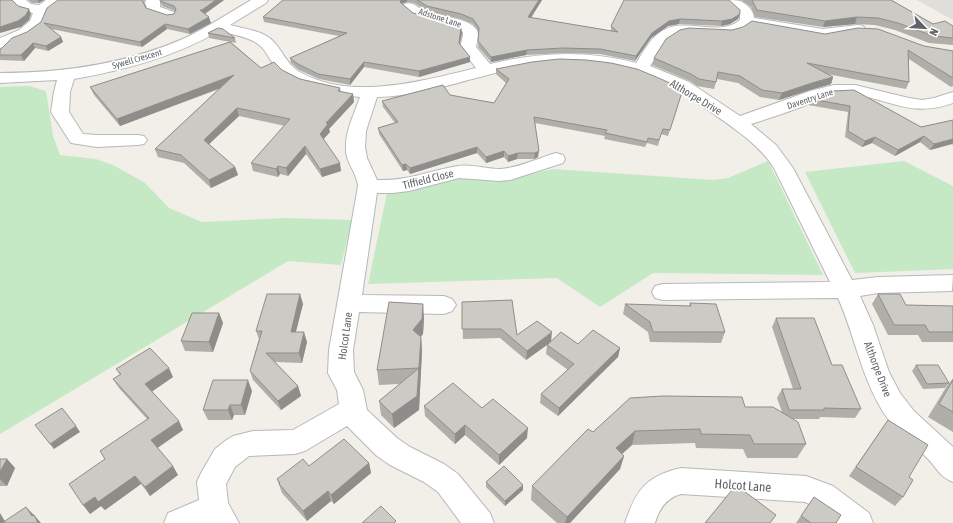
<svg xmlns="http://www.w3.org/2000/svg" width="953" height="523" viewBox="0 0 953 523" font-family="'Asap Condensed',sans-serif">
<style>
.industrial{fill:#e0deda}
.green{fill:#c5e8c5}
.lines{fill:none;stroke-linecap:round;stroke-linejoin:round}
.street-casing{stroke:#b5b8bc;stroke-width:2}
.street{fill:#fff;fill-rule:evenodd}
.wall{fill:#afaea9}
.shaded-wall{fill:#8f8d8a}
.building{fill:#cccac5;stroke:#8f8d8a}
.labels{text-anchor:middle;stroke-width:3.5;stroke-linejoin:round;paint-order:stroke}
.far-street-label{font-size:9px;fill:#5f6368;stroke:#fff}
.street-label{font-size:11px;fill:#5f6368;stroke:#fff}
.near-street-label{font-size:13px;fill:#5f6368;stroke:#fff}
</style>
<rect width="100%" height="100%" fill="#f1efe8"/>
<path class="industrial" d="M917,0H953V20Z"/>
<path class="green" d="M29,86L46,91L53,136L60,155L96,159L113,165L145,183L169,208L202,222L286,218L352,220L341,265L288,261L0,434V87Z
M768,161L823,275L653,273L600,307L557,278L368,284L387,193L464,175L495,182L553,169L713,180L728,178Z
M904,161L953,186V269L855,273L805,172Z"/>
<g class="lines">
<defs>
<path id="street" d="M11,0H26L31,4L39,5L46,0H64L48,12L42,26L29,36L0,48V38L19,30L30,21L33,13L21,10Z
M146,0H160V7L174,12L176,15L174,18L169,19L149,13L145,3Z
M251,0H268L266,3L230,25C244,29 262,30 273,41C282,50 286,63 298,71C350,102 422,81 476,68L460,47L463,36V32L457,28L414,17L402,7L404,4C414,1 418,9 427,12C438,15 470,19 476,29C480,34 477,41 476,47L490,64C539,52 587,50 636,63C643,53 649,40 659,33C683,14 717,39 740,20V14L724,0C729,0 736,0 740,1C747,4 754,11 754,18L823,29L858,25L863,26L865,29L863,32L823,39L750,26C725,49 691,23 670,39C661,45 656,58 650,66L689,82L740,116L810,91L834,85H855L909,98L922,100L934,98L953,92V103C906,120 885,94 842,94C826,94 812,103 798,108C783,114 767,119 751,124L776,145L793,168L852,280L878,277L953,275L952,291L878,293L860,296L873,325L889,372L900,393L914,411L953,447V482C939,477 936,466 925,456C913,443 899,433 888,419C862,383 856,338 838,298L663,300L655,298L652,292L655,286L663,284L830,282L774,168C758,143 732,127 708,110C647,66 578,53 504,71C463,80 421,96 377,97L366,131L365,147L367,158L377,180C409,181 428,171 458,166C471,164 486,169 500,169C519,168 538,158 556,153L563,155L565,159L563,163L510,180L499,181L459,178L409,191L393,193H377L362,295L444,296L452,299L456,305L452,311L444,314L359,312L353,350L354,372L363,390L367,410L397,438L410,447L444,464L458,474L490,513L494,523H461L438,492L424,482L390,465L377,456L347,426L305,451L295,454L249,456L235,467L226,484L228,503L239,523H164L168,513L199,500L197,482L201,473L215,449L225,441L233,436L253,431L293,430L339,404L337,390L328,373L329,350L358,186C357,175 350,167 347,157C342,137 354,115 360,97C335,94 306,91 284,76C274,69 271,59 264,50C255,37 233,35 219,31C174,57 125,70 74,79L70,92L69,112L83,134L97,135H138L144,136L147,140L144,144L138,145L97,147L71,143L51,112L54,92L57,80L0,83V73C64,73 126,64 185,38C208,27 229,13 251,0Z
M681,468L806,476L833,486L869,513L873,523H835L813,506L805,502L681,494C666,498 659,509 655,523H625C636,490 646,476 681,468Z"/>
</defs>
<use href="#street" class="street-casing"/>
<use href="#street" class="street"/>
</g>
<path class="wall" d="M28,0H44L39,3H32Z
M145,0L144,3L146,8L167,15L174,14L175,11L162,6L160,0H224L205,14L211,23L190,34L167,29L142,47L51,29L61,37L63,42L48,51L35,48L24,61L0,60V50L27,32L41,22Z
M283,0H542L531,18L611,31V26L624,0L740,14L738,19L730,24L721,26L679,24L668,26L651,38L635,61L600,54L563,53L526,55L491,62L478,47L479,32L473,24L461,19L427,11L414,3L407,2L403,3L402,4L413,13L461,28L462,33L460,44L470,62L419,77L364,67L350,85L319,79L299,70L291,63L290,58L339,36L264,22L263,17Z
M741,0H891L933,24L953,26V45L929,43L895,30L875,25L855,24L823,27L755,17L751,7Z
M208,33L235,38L236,43L231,42L261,68L282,70L300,79L340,88L341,92L353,94L354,102L329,129L330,132L323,139L341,171L322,177L306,154L288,176L280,174L278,177L253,171L251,163L285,126L239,116L209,144L235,167L238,175L211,188L184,163L158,157L155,149L219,89L120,126L94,95L90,87L230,42L209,38Z
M825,34L924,46L953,51V86L951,87L909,59V82L906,89L827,74L833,77L831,84L810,90L779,100L760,97L738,83L717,79L714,89L697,86L690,81L652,65L654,58Z
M496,69L681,95L668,136L661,134L658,146L647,143L645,147L604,139L605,136L535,123L538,157L534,159H517L508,162L504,157L486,163L477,153L410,174L407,170L403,171L379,134L378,128L395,123L383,107L382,101L450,95L494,103L506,83L496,74Z
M833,91L921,127L953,120V145L952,144L930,150L920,142L895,156L872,143L862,147L845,137L848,112L808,105L811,99Z
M300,294L303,304L296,332L307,342L302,363L275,362L298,386L301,396L281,410L253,380L250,371L259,339L256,331Z
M878,294L906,305L953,306V342H922L918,335H888L872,304Z
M462,302L517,335L551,341L620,348L618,357L558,416L540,403L541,394L568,370L546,354L547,345L526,360L500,338L463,339Z
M690,303L725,332L721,343L650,342L648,332L623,314L625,304L689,306Z
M219,313L223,323L213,352L185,351L181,341Z
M424,318L423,334L421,336L422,351L419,410L394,428L381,415L379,401L400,384L379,385L377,370Z
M776,318L832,365L861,409L855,418L820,417L819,419H792L806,444L797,458H747L743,449L696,448L695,443L632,445L622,454L624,456L620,469L570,523H557L531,500L532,486L593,432L745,407L782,412L777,398L782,389H793L772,327Z
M916,365L949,383L945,388L923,389L912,371Z
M116,369L173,377L152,391L183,430L157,448L178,475L150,496L141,484L105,510L101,506L90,514L105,459L147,419L119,388L113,379L120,375Z
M953,378V432L928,417L945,389Z
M252,391L245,415H234L232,420H208L203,410Z
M424,406L482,408L527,438L499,465L465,435L455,444L425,416Z
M888,420L909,477L903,497L895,506L849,476Z
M0,459H7L15,468L7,486H0Z
M369,463L371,473L334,504L331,501L307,521L282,493L277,479L309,466Z
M486,482L523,490L505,506L486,487Z
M814,497L836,523H796Z"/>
<path class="shaded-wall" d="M37,0H44L39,3Z
M216,0H224L203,15L202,10Z
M401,0H407V2L403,3L401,7L400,2Z
M539,0H542L528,22V17Z
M29,9L31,14L29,20L21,27L0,33V27Z
M740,14L738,19L730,24L721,26L722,21Z
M209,17L211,23L190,34L188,29Z
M857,17L855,24L823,27L825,21Z
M680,19L679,24L668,26L651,38L635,61L636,56L652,33L669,21Z
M165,24L167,29L142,47L140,42Z
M461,28L462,33L459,48V43Z
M61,37L63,42L48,51L46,46Z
M33,43L35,48L24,61L21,55Z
M527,50L526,55L491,62V57Z
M470,57V62L419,77V71Z
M364,62V67L350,85V79Z
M234,75L236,82L120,126L117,119Z
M833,77L831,84L810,90L779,100L782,93L812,83Z
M353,94L354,102L329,129L330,132L321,142L320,134L326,123Z
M237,108L239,116L206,147L204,140Z
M924,136L920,142L895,156L898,150Z
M875,137L872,143L862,147L865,141Z
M953,139V143L952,144L930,150L934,144Z
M305,146L306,154L288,176L286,168Z
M477,147V153L410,174V168Z
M504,151V157L486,163V157Z
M539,151L538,157L534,159L535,153Z
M518,153L517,159L508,162V156Z
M340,163L341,171L322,177L320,169Z
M406,164L407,170L403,171L402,165Z
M278,166L280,174L278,177L276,169Z
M235,167L238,175L211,188L209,180Z
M300,294L303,304L293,342L291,332Z
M423,304L424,318L423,334L414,345L413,330Z
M219,313L223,323L213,352L209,342Z
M304,332L307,342L302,363L299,353Z
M552,332L551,342L526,360L527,351Z
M421,337L422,351L419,410L394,428L392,414L417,396Z
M620,348L618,357L558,416L559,408Z
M169,368L173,377L150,393L145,384Z
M248,380L252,391L245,415L241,405Z
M298,386L301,396L281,410L278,401Z
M230,405L234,415L232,420L228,410Z
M179,421L183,430L156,449L151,440Z
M465,425V435L455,444V434Z
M76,426L80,432L54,449L50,444Z
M528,428L527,438L499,465V455Z
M635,431L632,445L613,462L616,448Z
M624,456L620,469L570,523H565L567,517Z
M7,459L15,468L7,486L0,479V472Z
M369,463L371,473L334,504L331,495Z
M173,466L178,475L150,496L145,487Z
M135,476L141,484L105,510L101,506L90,514L83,505L95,497Z
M523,485V490L505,506V501Z
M328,491L331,501L307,521L303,511Z
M26,507L34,515L41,523H38L32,516Z
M0,513L6,523H0Z"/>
<path class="building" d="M0,0H12L18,6L29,9L26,15L18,21L0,27Z
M58,0H142L146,8L167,15L174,14L176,9L174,6L160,1V0H216L202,10H200L209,17L188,29L165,24L140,42L44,23L61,37L46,46L33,43L21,55H0V50L12,38L27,32L41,22L47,8Z
M283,0H401L400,2L413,13L456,24L461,28L459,43L470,57L419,71L364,62L350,79L318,74L298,64L290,58L347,33L263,17Z
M417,0H539L528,17L618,32L611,26L624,0H729L740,10V14L732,19L722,21L680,19L669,21L652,33L636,56L600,49L563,48L527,50L491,57L478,41L479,28L473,19L461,14L427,6Z
M752,0H891L933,24L945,21L953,26V38L933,36L898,23L878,18L857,17L825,21L757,10Z
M752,21L825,34L858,28L878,29L924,46L953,51V78L908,50L909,82L807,63L833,77L812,83L782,93L762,90L740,76L718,72L716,82L699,79L691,74L654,58L666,39L680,30L689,28L732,30L743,27Z
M218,28L223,29L235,38L208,33Z
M230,42L261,68L274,62L282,70L300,79L340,88L338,91L353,94L326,123L328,124L320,134L340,163L320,169L305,146L286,168L278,166L276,169L251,163L290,119L237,108L204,140L235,167L209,180L181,155L155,149L234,75L117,119L90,87Z
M559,59L586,60L611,63L637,69L661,79L683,89L670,130L663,129L659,140L648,138L647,142L605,133L607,130L534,117L539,151L535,153H518L508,156L504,151L486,157L477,147L410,168L406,164L402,165L378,128L398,122L382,101L443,85L450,95L494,103L509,79L496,69L532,62Z
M854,90L921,127L953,120V139L934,144L924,136L898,150L875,137L865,141L848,131L850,106L811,99L833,91Z
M267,294H300L291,332H304L299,353H266L298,386L278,401L250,371L262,331H256Z
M878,294H900L906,305L953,306V332H929L925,325H894Z
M512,300L517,335L537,321L552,332L527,351L501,329H462V302Z
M389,302L423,304L422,319L413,330L421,337L417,396L392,414L379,401L419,368L377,370Z
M690,303L716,304L725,332H653L650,322L625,304L691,306Z
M192,313H219L209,342L181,341Z
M776,318H814L832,365H842L861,409L824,408V410H789L782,389H801Z
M593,330L620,348L559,408L541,394L574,364L547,345L561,332L578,344Z
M150,348L169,368L145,384L179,421L151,440L173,466L145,487L135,476L98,502L95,497L83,505L69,484L105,459L100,451L149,418L113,379L121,374L116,369Z
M916,365H938L949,383L927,384Z
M213,380H248L241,405H230L228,410H203Z
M953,380V412L939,404Z
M453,383L482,408L493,399L528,428L499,455L465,425L455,434L424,406Z
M663,396L742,397L745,407H773L798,422L806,444H754L750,435L701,434L700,429L635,431L616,448L624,456L567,517L532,486L588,429L593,432L630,398Z
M62,408L76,426L50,444L35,425Z
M888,420L928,445L909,477L913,480L903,497L856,467Z
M344,439L369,463L331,495L328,491L303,511L279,484L280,483L277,479L303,459L309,466Z
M0,459H7L0,472Z
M504,466L523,485L505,501L486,482Z
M736,485L776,515L770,523H705Z
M814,497L841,515L836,523H811L801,516Z
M381,506L396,521L394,523H362Z
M26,507L32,516L34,515L38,523H2Z"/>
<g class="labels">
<g class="far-street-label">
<text transform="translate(440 18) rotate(18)" y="3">Adstone Lane</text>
<text transform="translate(137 59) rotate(-16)" y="3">Sywell Crescent</text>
<text transform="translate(810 99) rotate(-18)" y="3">Daventry Lane</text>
</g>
<g class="street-label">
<text transform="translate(696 97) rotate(31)" y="4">Althorpe Drive</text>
<text transform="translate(428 179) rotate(-14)" y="4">Tiffield Close</text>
<text transform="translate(345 336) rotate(-82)" y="4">Holcot Lane</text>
<text transform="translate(878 369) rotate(69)" y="4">Althorpe Drive</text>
</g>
<g class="near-street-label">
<text transform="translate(743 485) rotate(4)" y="5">Holcot Lane</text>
</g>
</g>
<g transform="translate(925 28) rotate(115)" stroke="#ffffff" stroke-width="3" paint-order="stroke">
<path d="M0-3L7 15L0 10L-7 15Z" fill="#5f6368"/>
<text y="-6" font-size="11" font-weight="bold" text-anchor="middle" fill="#5f6368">N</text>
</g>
</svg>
